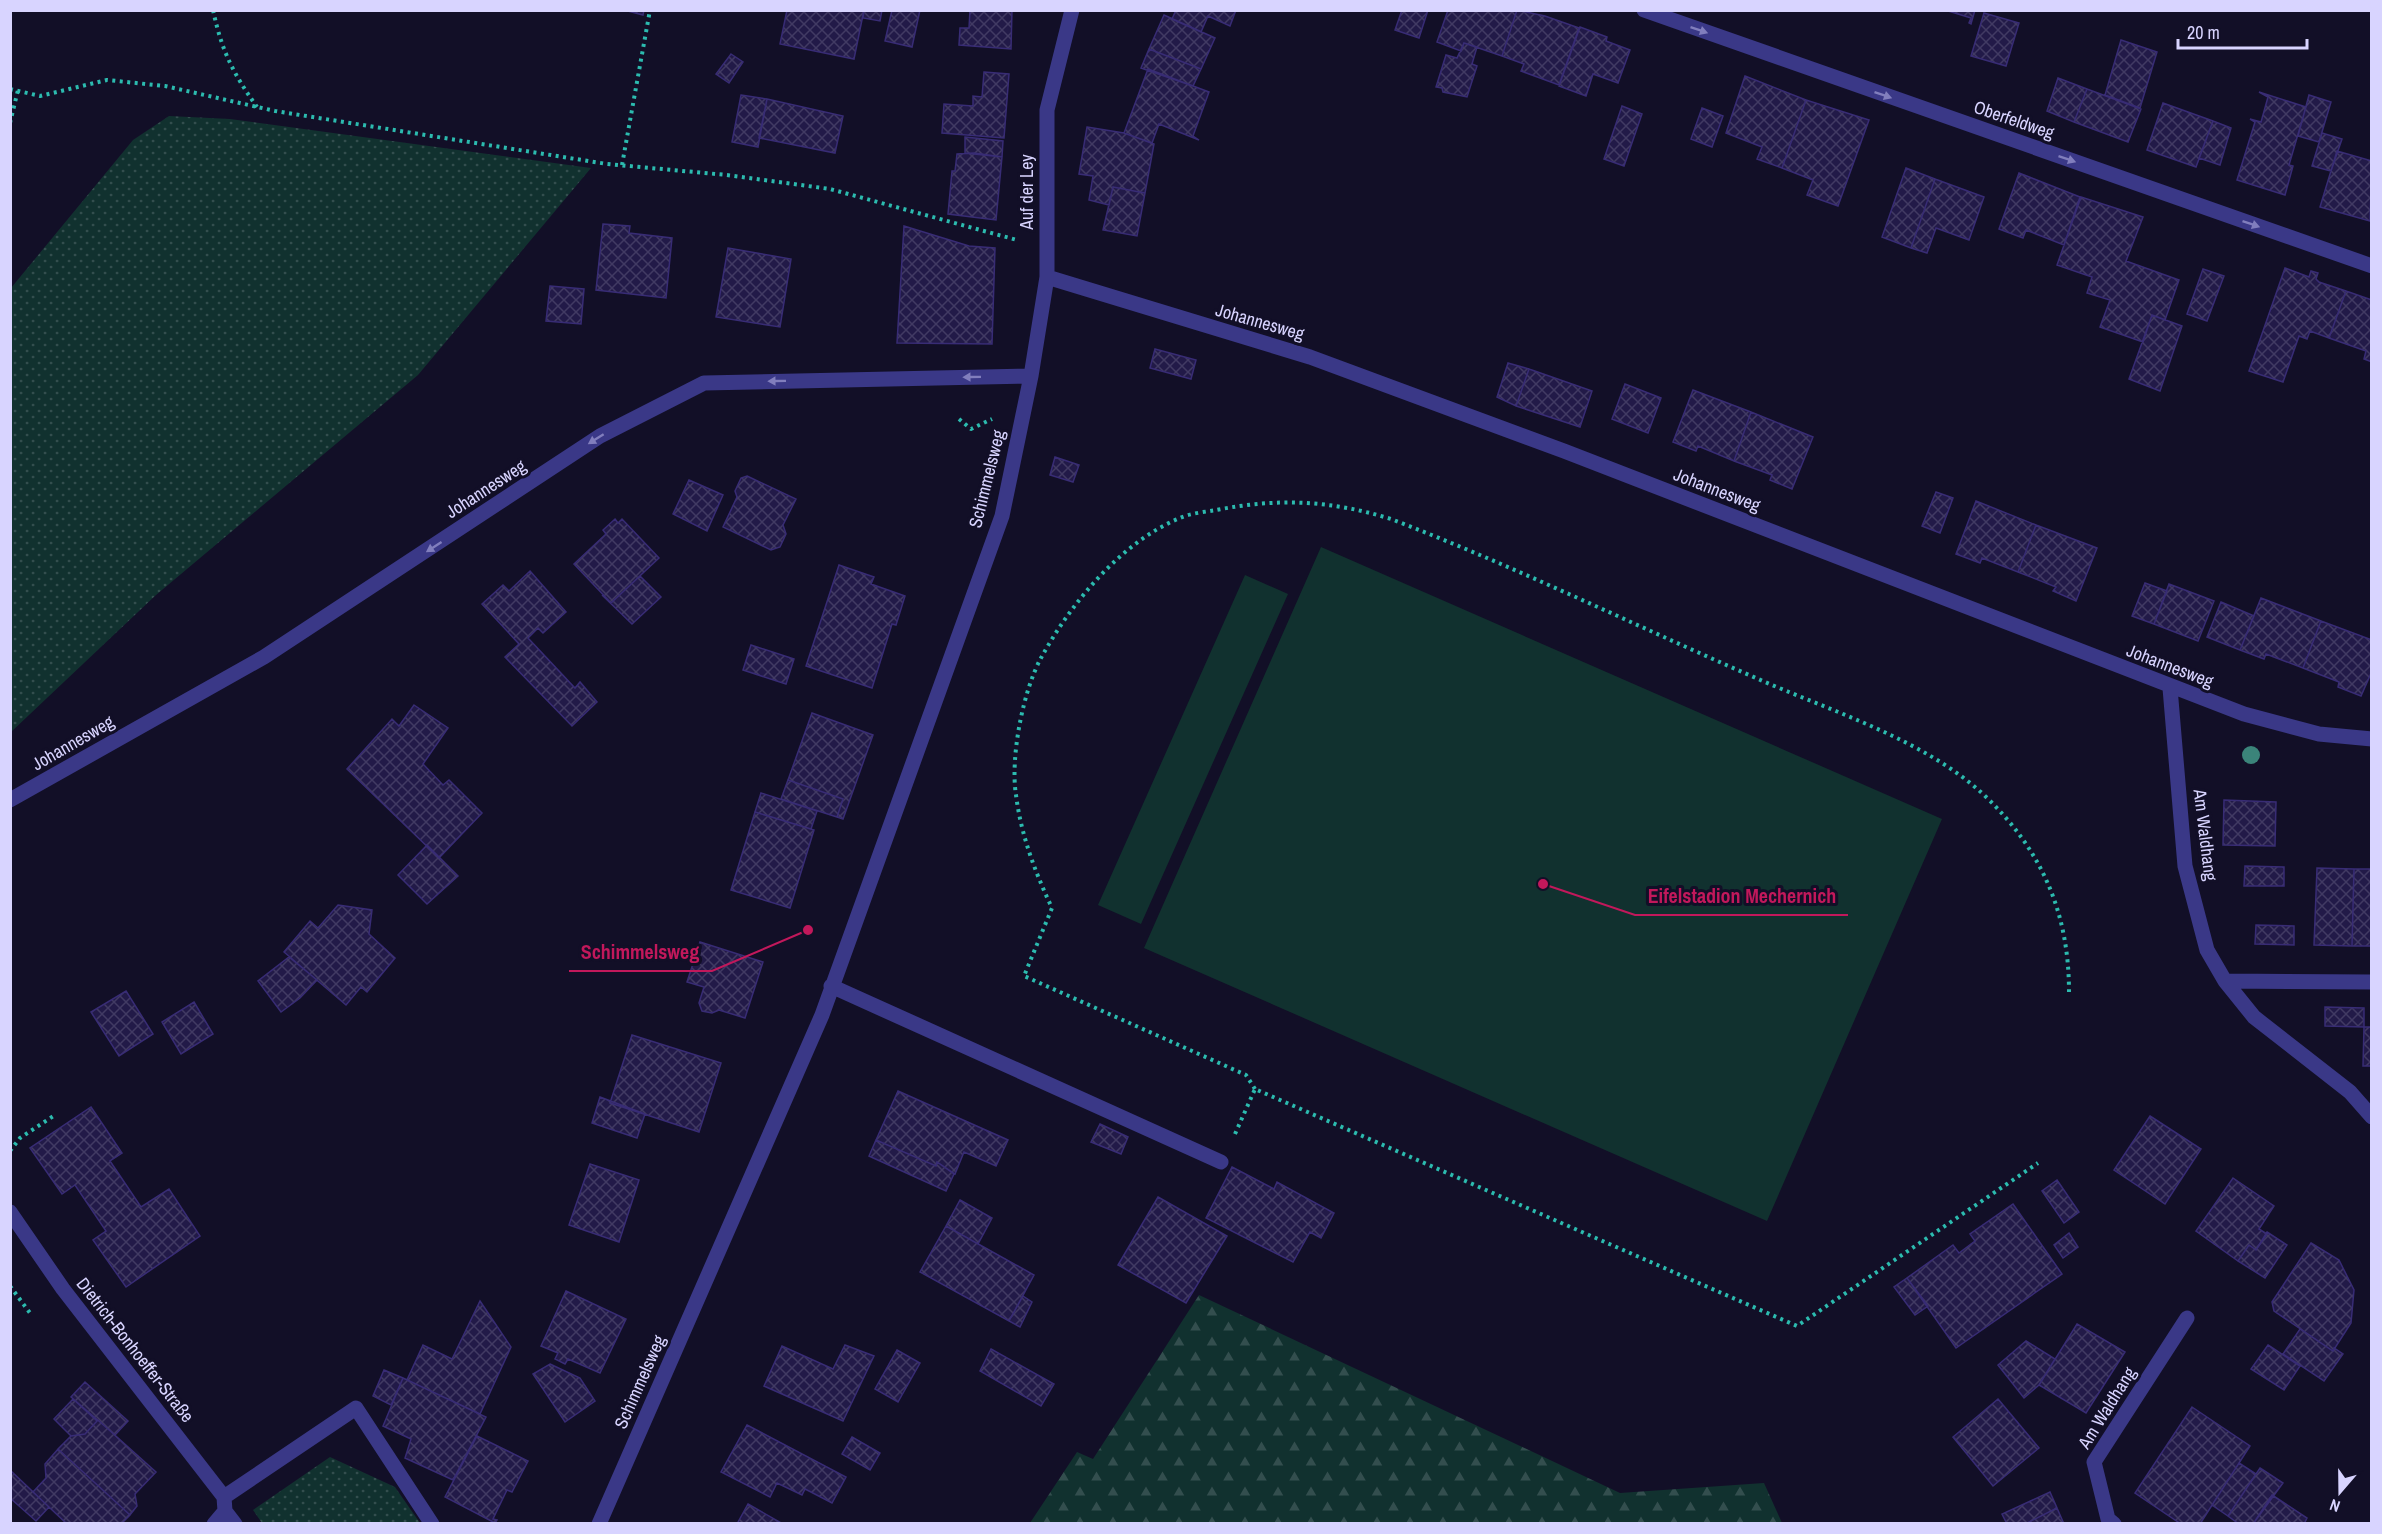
<svg xmlns="http://www.w3.org/2000/svg" width="2382" height="1534" viewBox="0 0 2382 1534" font-family="'Archivo Narrow',sans-serif">
<style>
.grass{fill:url(#grass-dots)}
.forest{fill:url(#forest-firs)}
.pitch{fill:#11312f}
.building{fill:url(#building-cross-hatch);stroke:#382c75;stroke-width:1.5}
.lines{fill:none;stroke-linecap:round;stroke-linejoin:round}
.path{stroke:#2cbbaf;stroke-width:4;stroke-dasharray:3 4.5;stroke-linecap:butt}
.minor{stroke:#3a3887;stroke-width:15}
.tree{fill:#3b847a}
.oneway{fill:#817ebd}
.labels{text-anchor:middle;stroke-width:6;stroke-linejoin:round;paint-order:stroke}
.street-label{font-size:18px;fill:#d8d4ff;stroke:#120f27}
.leader{fill:none;stroke:#c2185b;stroke-width:2}
.callout-dot{fill:#c2185b;stroke:#120f27;stroke-width:2}
.callout-label{font-size:20px;text-anchor:middle;font-weight:bold;fill:#c2185b;stroke:#120f27;stroke-width:6;stroke-linejoin:round;paint-order:stroke}
</style>
<defs>
<pattern id="grass-dots" width="8" height="8" patternUnits="userSpaceOnUse" patternTransform="scale(1.5)"><rect width="8" height="8" fill="#11312f"/><path d="M2 2h.1M6 6h.1" fill="none" stroke="#334e4e" stroke-width="1.8" stroke-linecap="round"/></pattern>
<pattern id="forest-firs" width="22" height="20" patternUnits="userSpaceOnUse" patternTransform="scale(1.5)"><rect width="22" height="20" fill="#11312f"/><path d="M5 1l3.5 6h-7zM16 11l3.5 6h-7z" fill="#334e4e"/></pattern>
<pattern id="building-cross-hatch" width="8" height="8" patternUnits="userSpaceOnUse" patternTransform="scale(1.5)"><rect width="8" height="8" fill="#221a48"/><path d="M0 0l8 8M0 8l8-8" fill="none" stroke="#413a63"/></pattern>
</defs>
<rect width="100%" height="100%" fill="#120f27"/>
<path class="grass" d="M169,116L230,119L591,168L418,375L156,595L11,732V288L133,140Z
M330,1457L395,1487L420,1523H262L253,1510Z"/>
<path class="forest" d="M1199,1295L1620,1493L1764,1483L1782,1523H1030L1077,1452L1093,1459Z"/>
<path class="pitch" d="M1321,547L1942,819L1767,1221L1144,948Z
M1245,575L1288,594L1141,924L1098,905Z"/>
<path class="building" d="M624,10H644L643,15Z
M787,10H864L854,59L780,44Z
M864,10H882L880,21L863,18Z
M892,10H920L912,47L885,41Z
M970,10H1012L1011,49L959,45L960,28H969Z
M1176,10H1236L1230,26L1208,16L1201,32L1172,19Z
M1402,10H1428L1419,38L1395,30Z
M1448,10H1517L1502,56L1464,43L1461,51L1437,42Z
M1517,10L1545,16L1579,28L1559,85L1521,71L1524,64L1502,56Z
M1945,10H1975L1971,24L1969,23L1971,18Z
M1984,13L2019,23L2006,66L1971,56Z
M1164,15L1215,38L1201,69L1149,49Z
M1580,27L1607,37L1606,41L1630,50L1618,83L1593,74L1586,96L1559,86Z
M2121,40L2157,52L2140,108L2105,95Z
M1464,43L1477,47L1472,64L1477,66L1467,97L1443,92L1442,88L1436,87L1446,55L1457,58Z
M1149,49L1201,69L1193,86L1141,68Z
M731,54L743,62L729,83L716,74Z
M1148,69L1209,92L1193,136L1199,140L1159,124L1152,143L1124,133Z
M984,72L1009,74L1004,138L942,133L944,104L973,106V96L982,97Z
M1745,76L1806,100L1782,168L1757,159L1762,147L1726,133Z
M2058,78L2087,89L2074,122L2047,111Z
M2087,89L2141,109L2128,142L2074,122Z
M2259,92L2306,107L2289,165L2293,166L2285,195L2237,180L2255,122L2250,119L2261,122L2268,97Z
M741,95L767,99L758,147L732,142Z
M2309,95L2331,102L2319,142L2298,136Z
M767,99L843,116L835,153L759,138Z
M1806,100L1869,120L1838,206L1807,195L1813,180L1782,168Z
M2163,103L2213,121L2196,167L2147,150Z
M1622,106L1642,114L1624,166L1604,159Z
M1702,108L1723,116L1712,147L1691,139Z
M2213,121L2231,128L2220,165L2199,158Z
M1087,127L1124,133L1154,144L1145,193L1113,187L1109,205L1089,200L1093,176L1079,174Z
M2322,133L2342,139L2331,171L2312,166Z
M965,137L1003,141L1002,157L965,153Z
M2337,151L2372,161L2370,221L2320,207Z
M974,153L1002,157L996,220L948,214L952,171H955L957,154Z
M1906,168L1935,179L1911,248L1882,237Z
M2019,173L2080,197L2064,245L2026,230L2023,238L1999,229Z
M1935,179L1984,197L1969,240L1936,228L1927,253L1911,248Z
M1113,187L1145,193L1137,236L1103,230Z
M2081,197L2143,217L2126,261L2179,280L2165,320L2152,315L2143,342L2100,327L2110,300L2087,293L2092,277L2057,265Z
M603,224L630,226L629,233L672,238L666,298L596,290Z
M904,226L969,246L995,248L992,344L897,343Z
M728,248L791,259L780,327L716,317Z
M2285,268L2309,277L2311,271L2318,273L2316,279L2319,282L2346,291L2329,338L2310,331L2307,339L2299,336L2283,382L2249,371Z
M2203,269L2224,276L2207,321L2187,314Z
M550,286L584,289L581,324L546,321Z
M2346,291L2372,300V362L2364,359L2366,351L2329,338Z
M2152,315L2182,326L2160,391L2129,379Z
M1155,349L1196,360L1191,379L1150,368Z
M1508,363L1529,369L1516,406L1497,397Z
M1529,369L1592,391L1580,427L1516,406Z
M1625,384L1661,398L1648,433L1612,419Z
M1693,390L1751,412L1734,461L1698,446L1696,451L1673,442Z
M1751,412L1813,437L1792,489L1770,480L1772,475L1734,461Z
M1055,457L1079,465L1073,482L1050,475Z
M747,476L796,499L783,525L786,534L780,547L771,550L723,527L737,497L735,491L741,478Z
M689,480L723,495L707,531L673,514Z
M1936,492L1953,498L1940,533L1922,526Z
M1976,501L2036,525L2018,572L1982,558L1980,563L1956,554Z
M615,519L618,523L622,519L659,558L611,603L574,564L606,534L603,530Z
M2036,525L2097,548L2076,601L2053,591L2056,587L2018,572Z
M839,565L874,577L871,584L905,596L896,625L892,624L872,688L806,666Z
M530,571L566,612L543,633L538,628L528,638L575,688L580,682L597,702L572,726L505,657L519,644L482,604L503,585L509,591Z
M640,576L661,597L632,624L602,595L611,603Z
M2145,583L2167,591L2154,624L2132,616Z
M2169,584L2214,601L2198,641L2154,624Z
M2261,598L2321,621L2303,668L2266,654L2264,659L2240,650Z
M2221,602L2254,616L2240,650L2207,637Z
M2321,621L2372,640V671L2361,696L2338,687L2339,682L2303,668Z
M751,645L794,659L786,684L743,670Z
M414,705L448,728L423,764L443,785L449,780L482,813L439,858L347,769L392,719L399,726Z
M812,713L873,735L843,819L837,817L843,799L788,780Z
M788,780L843,799L837,817L781,799Z
M761,793L817,811L811,829L755,812Z
M2224,800L2276,802L2275,846L2223,845Z
M755,812L814,830L790,908L731,890Z
M427,845L458,876L427,904L398,875Z
M2245,866L2284,867V886H2244Z
M2317,868L2354,869L2352,946L2314,945Z
M2354,869H2372V946H2352Z
M338,905L372,910L369,934L395,958L367,992L361,987L346,1005L284,952L310,921L318,928Z
M2256,925L2294,926V945L2255,944Z
M700,942L763,962L745,1018L719,1010L712,1013L702,1011L699,1003L704,987L687,982Z
M289,957L317,980L300,998L281,1012L258,981Z
M126,991L153,1034L119,1056L91,1012Z
M194,1002L213,1034L181,1054L162,1022Z
M2325,1007L2364,1008V1027L2325,1026Z
M2364,1027H2372V1066H2363Z
M632,1035L721,1063L699,1132L610,1103Z
M898,1091L1008,1140L996,1166L964,1152L955,1174L937,1162L936,1166L876,1140Z
M600,1097L645,1114L637,1138L592,1123Z
M91,1107L122,1153L110,1161L141,1207L169,1189L200,1236L126,1287L93,1240L106,1231L75,1185L62,1194L30,1148Z
M2150,1116L2201,1149L2165,1204L2114,1170Z
M1100,1124L1128,1137L1121,1154L1091,1142Z
M876,1140L936,1166L937,1162L954,1174L946,1191L869,1156Z
M590,1164L639,1180L619,1242L569,1225Z
M1232,1167L1274,1189L1277,1182L1334,1213L1321,1238L1310,1232L1293,1262L1206,1218Z
M2233,1178L2274,1206L2259,1229L2267,1234L2256,1250L2249,1245L2238,1261L2196,1231Z
M2057,1180L2079,1212L2064,1223L2042,1191Z
M1158,1197L1227,1236L1186,1303L1118,1265Z
M960,1200L992,1218L978,1244L946,1226Z
M2013,1204L2062,1274L1956,1348L1907,1278L1953,1245L1959,1253L1975,1241L1970,1234Z
M946,1226L1034,1275L1009,1321L920,1272Z
M2267,1232L2287,1245L2265,1278L2238,1261L2249,1245L2256,1250Z
M2069,1233L2078,1247L2063,1258L2054,1245Z
M2311,1243L2339,1260L2354,1290L2351,1323L2333,1351L2274,1311L2272,1302Z
M1907,1278L1928,1306L1915,1315L1894,1287Z
M566,1291L626,1319L600,1373L568,1359L565,1364L555,1359L558,1353L541,1346Z
M1023,1296L1032,1302L1020,1327L1009,1321Z
M480,1301L511,1347L480,1414L407,1380L423,1345L452,1359Z
M2077,1324L2125,1352L2086,1413L2039,1385Z
M2300,1329L2333,1351L2334,1348L2343,1354L2324,1381L2283,1354Z
M2026,1341L2055,1359L2039,1385L2024,1398L1998,1365Z
M845,1345L874,1356L843,1421L764,1386L782,1346L833,1369Z
M2268,1345L2300,1366L2284,1390L2251,1369Z
M991,1349L1054,1384L1041,1406L980,1371Z
M897,1350L920,1363L898,1402L875,1389Z
M550,1364L580,1378L595,1401L565,1422L533,1374Z
M384,1370L403,1378L391,1405L373,1396Z
M403,1378L486,1417L453,1480L405,1458L411,1439L383,1426Z
M85,1382L128,1421L115,1435L71,1397Z
M73,1399L97,1421L85,1434L71,1436L54,1419Z
M1998,1399L2039,1448L1993,1486L1953,1437Z
M2192,1407L2250,1446L2200,1524H2181L2135,1493Z
M98,1420L156,1472L135,1494L137,1506L130,1515L58,1449L71,1436L85,1434Z
M747,1425L846,1477L832,1503L809,1491L805,1489L802,1495L777,1483L770,1497L721,1472Z
M477,1436L528,1461L512,1492L507,1490L493,1519L497,1520L495,1523L445,1497Z
M852,1437L880,1453L870,1470L842,1454Z
M58,1449L130,1515L122,1523L67,1524L33,1492L46,1478L45,1464Z
M2239,1463L2256,1474L2228,1516L2212,1505Z
M2260,1468L2283,1483L2253,1524H2239L2228,1516Z
M10,1470L49,1507L36,1521L10,1498Z
M2050,1492L2057,1508L2025,1524H2007L2002,1514Z
M2272,1495L2307,1518L2304,1524H2253Z
M748,1504L783,1524H737Z
M2057,1508L2064,1524H2025Z"/>
<g class="lines">
<path class="path" d="M213,10C222,52 233,73 257,107
M10,89L40,96L107,80L165,86L275,111L607,164L727,175L830,189L1017,240
M10,123L18,90
M622,165L650,10
M959,419L971,429L992,419
M1255,1089L1246,1075L1024,976L1052,908C1035,872 1021,835 1016,795C1010,758 1023,691 1041,658C1071,603 1121,542 1180,518C1191,513 1205,512 1216,510C1278,498 1330,500 1391,519C1514,566 1634,625 1756,678C1830,711 1924,739 1984,795C2042,850 2069,913 2069,992
M1235,1134L1255,1089L1797,1326L2038,1163
M10,1151L20,1138L55,1115
M10,1286L30,1313"/>
<path class="minor" d="M1644,10L2372,266
M1047,277L1310,357L1564,451L2244,714L2319,734L2372,739
M2170,688L2185,866L2207,950L2225,981L2254,1017L2350,1092L2372,1117
M10,800L264,657L600,436L704,383L1031,376
M2225,981L2372,982
M831,986L1221,1162
M10,1212L63,1289L224,1497L225,1511L235,1524
M224,1497L356,1408L432,1524
M214,1524L225,1511
M599,1524L822,1015L1002,516L1031,376L1047,277V110L1072,10
M2114,1524L2108,1519L2094,1462L2187,1318"/>
</g>
<circle class="tree" cx="2251" cy="755" r="9"/>
<defs><path id="oneway-solid" d="M-6-.8H1V-3.2L6.5 0L1 3.2V.8H-6Z" transform="scale(1.5)"/></defs>
<g class="oneway">
<use href="#oneway-solid" transform="translate(1699 30) rotate(19)"/>
<use href="#oneway-solid" transform="translate(1883 95) rotate(19)"/>
<use href="#oneway-solid" transform="translate(2067 159) rotate(19)"/>
<use href="#oneway-solid" transform="translate(2251 224) rotate(19)"/>
<use href="#oneway-solid" transform="translate(972 377) rotate(179)"/>
<use href="#oneway-solid" transform="translate(777 381) rotate(179)"/>
<use href="#oneway-solid" transform="translate(596 439) rotate(148)"/>
<use href="#oneway-solid" transform="translate(434 547) rotate(147)"/>
</g>
<g class="labels">
<g class="street-label">
<text transform="translate(2014 120) rotate(19)" y="6">Oberfeldweg</text>
<text transform="translate(1027 192) rotate(-90)" y="6">Auf der Ley</text>
<text transform="translate(1260 322) rotate(16)" y="6">Johannesweg</text>
<text transform="translate(987 479) rotate(-76)" y="6">Schimmelsweg</text>
<text transform="translate(486 489) rotate(-33)" y="6">Johannesweg</text>
<text transform="translate(1717 490) rotate(21)" y="6">Johannesweg</text>
<text transform="translate(2170 666) rotate(21)" y="6">Johannesweg</text>
<text transform="translate(73 743) rotate(-30)" y="6">Johannesweg</text>
<text transform="translate(2205 835) rotate(83)" y="6">Am Waldhang</text>
<text transform="translate(135 1350) rotate(52)" y="6">Dietrich-Bonhoeffer-Straße</text>
<text transform="translate(640 1382) rotate(-66)" y="6">Schimmelsweg</text>
<text transform="translate(2107 1408) rotate(-58)" y="6">Am Waldhang</text>
</g>
</g>
<path class="leader" d="M1543 884L1635 915H1848M808 930L712 971H569"/>
<g class="callout-dot">
<circle cx="1543" cy="884" r="6"/>
<circle cx="808" cy="930" r="6"/>
</g>
<g class="callout-label">
<text x="1742" y="903">Eifelstadion Mechernich</text>
<text x="640" y="959">Schimmelsweg</text>
</g>
<rect width="2382" height="1534" fill="none" stroke="#d8d4ff" stroke-width="24"/>
<g transform="translate(2340 1492) rotate(200)" stroke="#120f27" stroke-width="4.5" paint-order="stroke">
<path d="M0-4.5L10 22L0 15L-10 22Z" fill="#d8d4ff"/>
<text y="-9" font-size="16" font-weight="bold" text-anchor="middle" fill="#d8d4ff">N</text>
</g>
<path d="M2178 39v9h129v-9" fill="none" stroke="#d8d4ff" stroke-width="3"/>
<text x="2187" y="39" font-size="18" fill="#d8d4ff" stroke="#120f27" stroke-width="4.5" paint-order="stroke">20 m</text>
</svg>
